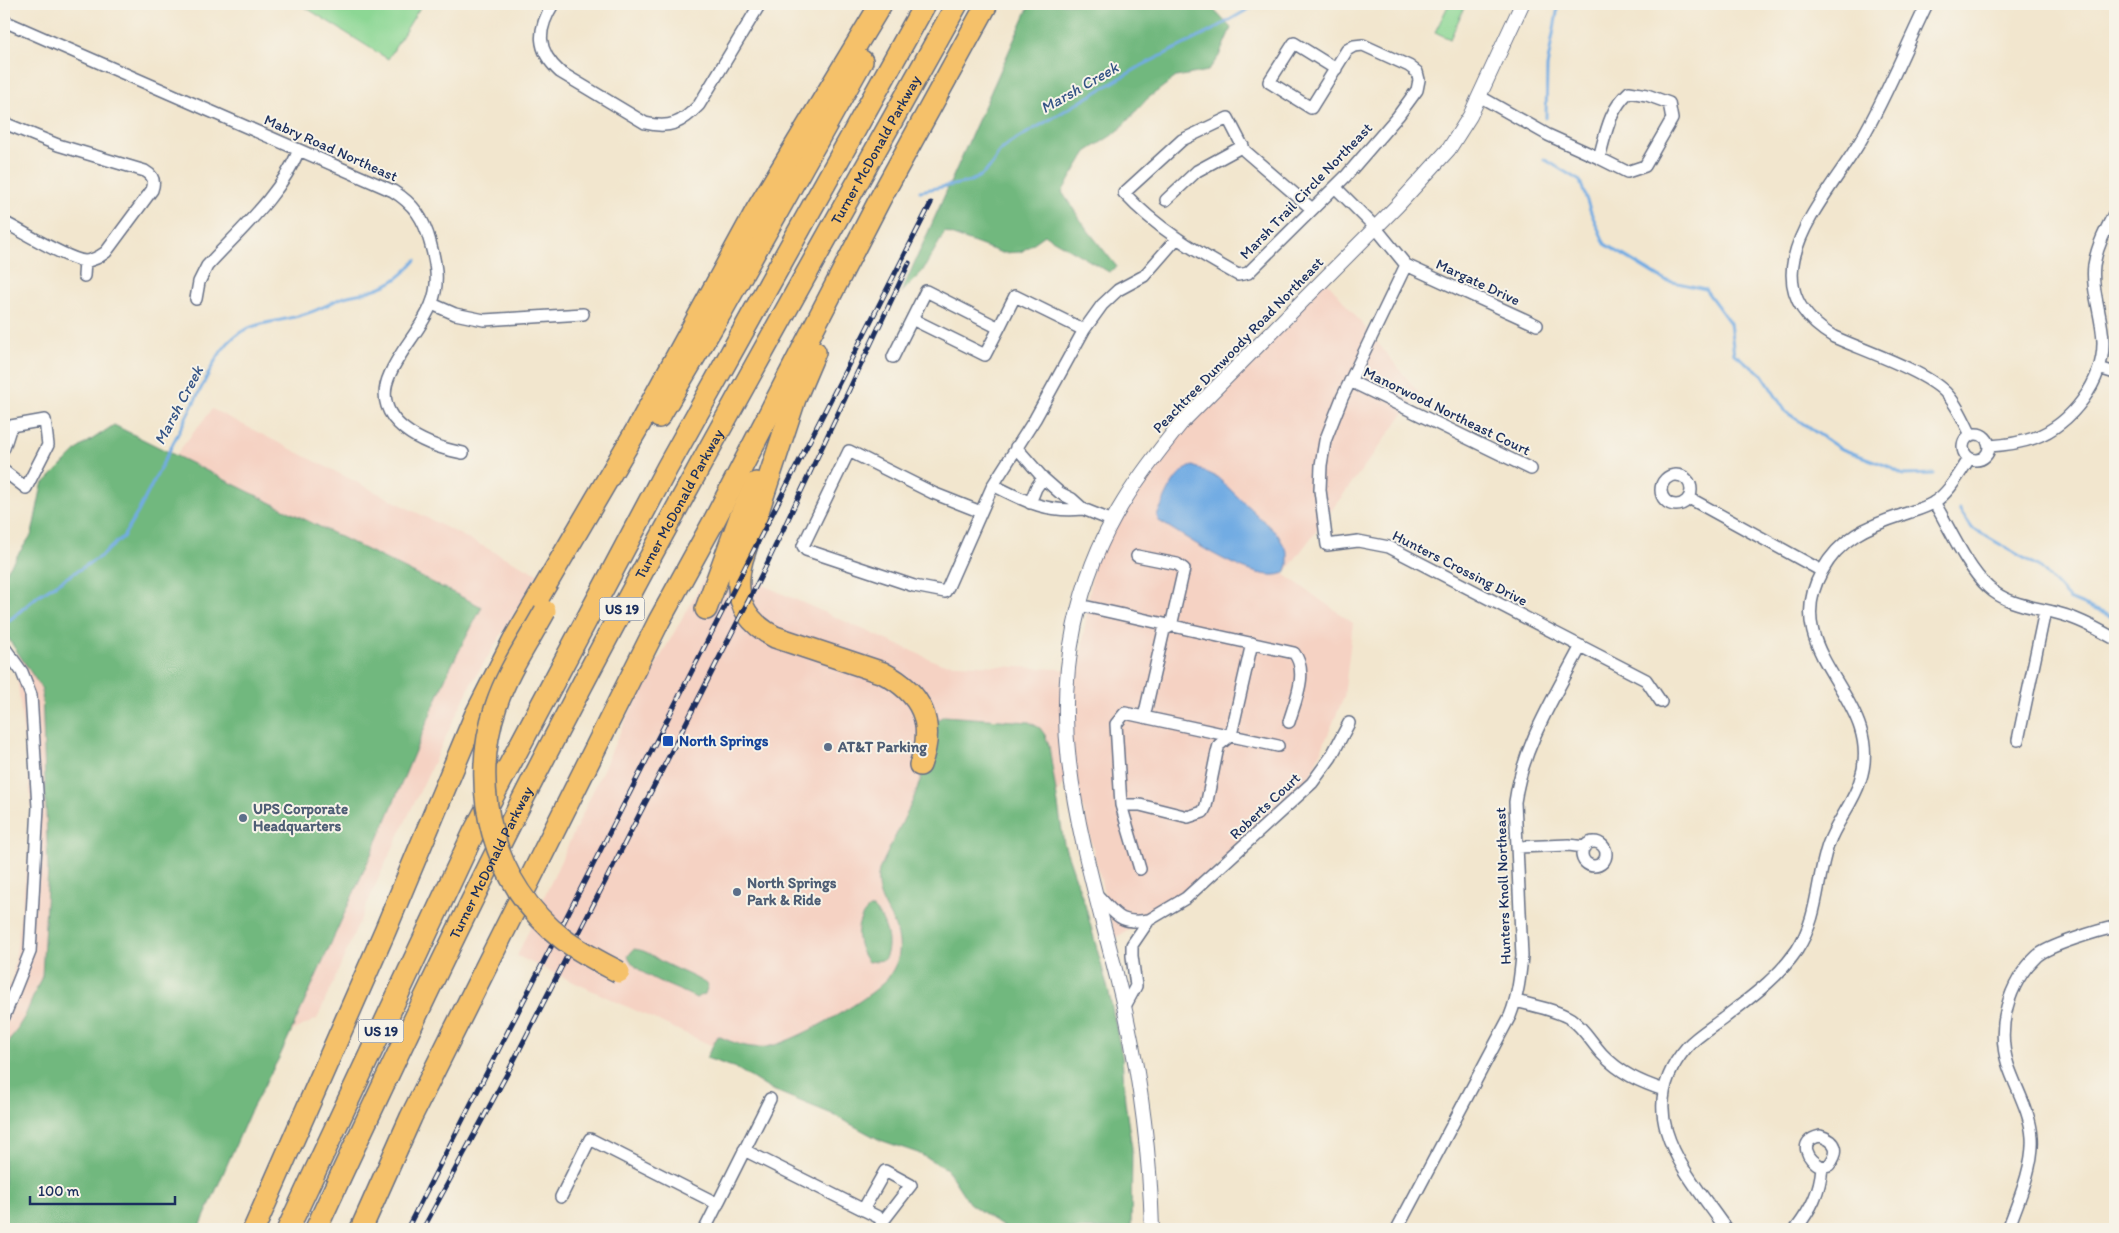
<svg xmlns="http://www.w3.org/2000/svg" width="2119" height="1233" viewBox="0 0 2119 1233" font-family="Itim,sans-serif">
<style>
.built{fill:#f5d2c3}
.green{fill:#8cd794;stroke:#548379}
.forest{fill:#71b87e;stroke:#46746e}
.water{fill:#72ace3;stroke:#466ea0}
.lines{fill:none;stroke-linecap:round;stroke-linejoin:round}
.stream{stroke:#72ace3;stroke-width:3}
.minor-casing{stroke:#666f85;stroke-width:14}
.tertiary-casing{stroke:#666f85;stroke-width:16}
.motorway-casing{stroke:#666f85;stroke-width:24}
.minor{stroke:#fff;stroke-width:11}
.tertiary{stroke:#fff;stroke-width:14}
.motorway{stroke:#f5c16b;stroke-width:21}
.rail-casing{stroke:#1b2f5e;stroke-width:5}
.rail{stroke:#f7f3e8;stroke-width:3;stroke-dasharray:9;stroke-linecap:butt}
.motorway-bridge-casing{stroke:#666f85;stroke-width:24;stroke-linecap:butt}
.motorway-bridge{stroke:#f5c16b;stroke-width:21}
.transit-dot{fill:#1a4fb4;stroke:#f7f3e8;stroke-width:2}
.service-dot{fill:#5c6f8a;stroke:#f7f3e8;stroke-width:2}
.labels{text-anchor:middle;stroke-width:4;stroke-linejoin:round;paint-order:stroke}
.shield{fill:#f7f3e8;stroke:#5d6a87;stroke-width:1}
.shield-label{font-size:14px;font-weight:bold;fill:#1b2f5e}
.street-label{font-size:15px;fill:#1b2f5e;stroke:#f7f3e8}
.transit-label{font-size:15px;font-weight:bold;fill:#164399;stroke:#f7f3e8;text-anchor:start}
.service-label{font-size:15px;font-weight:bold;fill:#4e5e75;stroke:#f7f3e8;text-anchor:start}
.water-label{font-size:16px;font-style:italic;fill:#355486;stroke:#f7f3e8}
</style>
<rect width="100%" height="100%" fill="#f7f3e8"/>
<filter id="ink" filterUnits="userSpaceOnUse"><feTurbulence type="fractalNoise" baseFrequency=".02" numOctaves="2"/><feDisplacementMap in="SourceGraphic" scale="10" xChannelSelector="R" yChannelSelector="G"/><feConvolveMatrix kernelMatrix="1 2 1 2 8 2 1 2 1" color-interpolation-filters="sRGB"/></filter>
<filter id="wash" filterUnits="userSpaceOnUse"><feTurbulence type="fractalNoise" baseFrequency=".0096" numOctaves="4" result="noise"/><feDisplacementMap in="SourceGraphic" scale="20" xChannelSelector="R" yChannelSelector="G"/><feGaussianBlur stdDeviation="1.12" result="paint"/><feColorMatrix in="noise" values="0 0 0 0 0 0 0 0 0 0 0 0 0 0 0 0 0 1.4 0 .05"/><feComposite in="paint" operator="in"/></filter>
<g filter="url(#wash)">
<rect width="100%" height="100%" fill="#f2e6ce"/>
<path class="built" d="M1320,273L1419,393L1284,574L1353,623L1344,697L1309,779L1186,896L1115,938L1073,768L867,1117L517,956L629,713L713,563L939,663L1079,670L1094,559L1143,474Z
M212,409L538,574L470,686L379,877L317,1019L278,1038L4,1072V982L12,985L33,818L15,658Z"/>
<path class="green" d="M300,4H422L388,59Z
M1449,4H1456L1464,8L1450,39L1435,32Z"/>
<path class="forest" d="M1030,4H1208L1231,28L1219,56L1208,71L1176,77L1147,99L1117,132L1086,152L1062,192L1086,228L1117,267L1109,272L1045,235L1021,252L1002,253L945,232L922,272L901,293Z
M114,425L482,607L448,672L382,830L314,981L279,1058L250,1112L199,1229H4V1050L25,1016L42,976L48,869L42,689L4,632V575L32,534L42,485L79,448Z
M944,716L1029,722L1040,728L1045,735L1049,746L1064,844L1085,905L1109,993L1122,1056L1125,1102L1132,1148L1131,1229H1006L969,1203L947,1169L918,1153L880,1140L832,1114L768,1088L736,1068L706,1058L718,1036C734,1043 748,1049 766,1047C793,1043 863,1003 883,983C890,977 898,962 899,953C903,919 871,904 879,870L913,800L928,759L935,721Z
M869,908H873C886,920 893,945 884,960L868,962C855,946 853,922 869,908Z
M634,949C650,951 652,957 666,964C680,971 694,976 708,985L705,994L696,998C676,987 637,977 628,956Z"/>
<path class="water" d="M1193,466L1217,477L1278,535L1288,553V565L1285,573C1254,586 1187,537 1159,521L1157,516C1165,499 1174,471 1193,466Z"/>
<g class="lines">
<path class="stream" d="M1546,118L1547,67L1558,7L1555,4
M1544,159L1580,181L1592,215L1605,244L1664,280L1705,289L1730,323L1734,354L1761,373L1786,412L1839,448L1890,467L1903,475L1934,474
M920,191L969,182L982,175L992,165L999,152L1010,143L1141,66L1211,31L1257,4
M1959,509L1972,528L2041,568L2069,599L2115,618
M5,624L39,595L101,556L123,537L138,512L215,361C239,320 258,327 298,316C312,313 324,307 337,300C344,296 354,295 362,293C388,286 399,280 416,260"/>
</g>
</g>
<g filter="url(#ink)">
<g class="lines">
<defs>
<path id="minor" d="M553,4C537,30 536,50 560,72L645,123C670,129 682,123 699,105L760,4
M1927,4C1905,49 1886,97 1861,140C1827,199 1741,281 1834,337C1863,350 1925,371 1945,392C1957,404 1964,421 1971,435
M4,21L393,191C414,204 424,219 430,242C436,263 440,284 431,305C421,330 400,350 390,374C368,422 426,446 463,453
M1629,92L1647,95L1669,103L1672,119L1645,166L1627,172L1599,158C1606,133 1609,110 1629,92Z
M1479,96L1548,135L1599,158
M4,123L58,145L145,171C154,176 155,182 152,190L106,252C99,257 93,261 85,261C69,260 21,231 4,222
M1335,187L1375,227L1406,265L1537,325
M1166,200L1197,171L1243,146
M1312,209L1245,151L1228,118L1182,140L1124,193C1156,228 1197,252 1238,275L1248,273L1346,176L1398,116L1417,90L1419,80L1417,72L1409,66L1363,45L1354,46L1347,50L1311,108L1269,82L1294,43L1336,69
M1406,265L1342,398L1325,441L1321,465L1320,490L1327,545L1358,541L1389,547L1646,680L1661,702
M84,276L85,261
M196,299L199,282L207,266C240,230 280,196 299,150
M432,304L455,314L484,320L583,314
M912,319L985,355L999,328
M893,357L926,291L999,328L1015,296L1084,330
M2099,368L2115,373
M1350,381L1531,469
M1963 447a13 13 0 1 1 26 0a13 13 0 1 1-26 0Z
M1990,446C2005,445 2020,443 2034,438C2072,424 2104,381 2103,341C2102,315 2091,290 2094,265C2097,246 2106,229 2115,212
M1016,447L1043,478L1060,493L1072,499L1083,509L1113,521
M4,448L11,426L45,420L48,445L26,488L4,471
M1661 490a15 15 0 1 1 30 0a15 15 0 1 1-30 0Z
M993,485C1025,501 1046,513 1083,509
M1689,498L1822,571
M1934,502C1949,527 1967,568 1988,587C2010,608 2043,607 2070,617C2085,622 2101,631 2115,639
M1030,503L1036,488L1043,478
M981,512L933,493L849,451L803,546L806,550L914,586L945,592L948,587L993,485L1035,419L1084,330L1102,305L1118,290L1144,276L1177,238
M1137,556L1177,564L1184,569L1171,626L1164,630L1144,717
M1079,605L1294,653C1309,672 1295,701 1289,722
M4,647L22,672L31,695L38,807L30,952L4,1017
M2018,740L2045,611
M1121,805H1140L1188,817L1203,812L1206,806L1217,752L1219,745L1231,735L1252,643
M1582 854a12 12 0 1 1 24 0a12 12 0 1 1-24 0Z
M1517,847L1569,845L1584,847
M1140,869L1121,805L1116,724L1125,713L1278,746
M1097,895C1116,914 1119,925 1149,920L1132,945V956L1136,986L1124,1008
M1149,920L1186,898L1312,783L1331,757L1349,723
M1516,1001C1533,1006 1555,1009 1571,1019C1584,1028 1591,1042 1602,1054C1620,1073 1640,1082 1664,1090
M1820,1136C1837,1141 1840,1151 1829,1165L1822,1167C1807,1159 1797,1141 1820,1136Z
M744,1150L884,1220L878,1229
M561,1197L590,1139L718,1204
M863,1210L885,1171L911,1185L884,1220
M705,1229L770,1099
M1397,1229L1510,1016C1518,996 1520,977 1522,956L1515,802C1523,745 1555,696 1581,646
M1726,1229C1688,1174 1629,1114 1687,1047C1697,1036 1712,1027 1724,1018C1751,997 1778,978 1797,950C1819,916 1816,881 1828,845C1836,822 1853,804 1860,781C1888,698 1775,656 1822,571C1840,538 1868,526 1902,515C1912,511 1923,509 1933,503C1949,493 1959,474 1969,459
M1796,1229C1811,1209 1820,1192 1822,1167
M2008,1229C2018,1202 2034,1166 2032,1137C2030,1111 2016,1089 2008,1065C1996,1028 2008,983 2037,956C2048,946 2099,930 2115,927"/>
<path id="tertiary" d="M1152,1229C1150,1158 1141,1084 1126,1015C1107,931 1079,847 1069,762C1058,672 1076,578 1124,501C1141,473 1161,448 1182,422L1397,206L1449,149L1470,116L1522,4"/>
<g id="motorway">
<path d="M815,352L795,399L742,560C733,595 742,620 775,637L883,673C922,693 936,723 920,765"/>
<path d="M659,417L720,314L862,61"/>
<path d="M706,609L742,512L756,483"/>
<path d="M254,1229L385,931L475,716L513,641L637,429L756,211L881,4"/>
<path d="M288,1229L474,832L667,468L925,4"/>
<path id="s1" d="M316,1229C384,1082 453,935 527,791C663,525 812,265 957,4"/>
<path d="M361,1229L411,1117L659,621L715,519L880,199L987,4"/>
</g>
</defs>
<use href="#minor" class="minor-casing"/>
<use href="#tertiary" class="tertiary-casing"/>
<use href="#motorway" class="motorway-casing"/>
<use href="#minor" class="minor"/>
<use href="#tertiary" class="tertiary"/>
<use href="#motorway" class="motorway"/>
<defs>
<path id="rail" d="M407,1229L931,203
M423,1229L507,1074L764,570L909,263"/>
</defs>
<use href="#rail" class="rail-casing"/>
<use href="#rail" class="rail"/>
<defs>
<path id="motorway-bridge" d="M545,611C528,642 507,672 496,706C468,788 493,885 563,939C580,952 600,962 619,972"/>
</defs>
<use href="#motorway-bridge" class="motorway-bridge-casing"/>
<use href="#motorway-bridge" class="motorway-bridge"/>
</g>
</g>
<rect class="transit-dot" x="662" y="735" width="12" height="12" rx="2.5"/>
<g class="service-dot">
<circle cx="828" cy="747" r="5"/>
<circle cx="243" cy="818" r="5"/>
<circle cx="737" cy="892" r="5"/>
</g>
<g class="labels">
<g class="shield">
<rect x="599.5" y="597.5" width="45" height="23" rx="4"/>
<rect x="358.5" y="1019.5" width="45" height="23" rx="4"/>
</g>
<g class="shield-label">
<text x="622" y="614">US 19</text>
<text x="381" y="1036">US 19</text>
</g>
<g class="street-label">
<text transform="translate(331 148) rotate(24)" y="5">Mabry Road Northeast</text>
<text dy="5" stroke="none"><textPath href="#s1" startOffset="1216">Turner McDonald Parkway</textPath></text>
<text transform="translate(1306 191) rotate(-46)" y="5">Marsh Trail Circle Northeast</text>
<text transform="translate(1478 282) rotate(25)" y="5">Margate Drive</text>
<text transform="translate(1238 345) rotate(-46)" y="5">Peachtree Dunwoody Road Northeast</text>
<text transform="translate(1447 411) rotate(26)" y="5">Manorwood Northeast Court</text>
<text dy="5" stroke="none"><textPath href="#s1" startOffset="811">Turner McDonald Parkway</textPath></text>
<text transform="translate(1460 568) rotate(27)" y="5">Hunters Crossing Drive</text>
<text transform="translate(1265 806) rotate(-43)" y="5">Roberts Court</text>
<text dy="5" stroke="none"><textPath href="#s1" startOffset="406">Turner McDonald Parkway</textPath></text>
<text transform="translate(1503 886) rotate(-92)" y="5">Hunters Knoll Northeast</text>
</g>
<g class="transit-label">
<text x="679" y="746">North Springs</text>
</g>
<g class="service-label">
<text x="838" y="752">AT&amp;T Parking</text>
<text x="253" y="814">UPS Corporate<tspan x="253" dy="17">Headquarters</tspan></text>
<text x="747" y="888">North Springs<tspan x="747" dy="17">Park &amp; Ride</tspan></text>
</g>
<g class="water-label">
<text transform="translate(1079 87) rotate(-30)" y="6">Marsh Creek</text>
<text transform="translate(178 405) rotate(-62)" y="6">Marsh Creek</text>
</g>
</g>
<rect width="2119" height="1233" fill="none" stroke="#f7f3e8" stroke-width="20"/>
<path d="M30 1196v8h145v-8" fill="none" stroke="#1b2f5e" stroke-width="2.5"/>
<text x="38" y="1196" font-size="15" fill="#1b2f5e" stroke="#f7f3e8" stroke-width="4" paint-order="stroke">100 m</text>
</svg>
